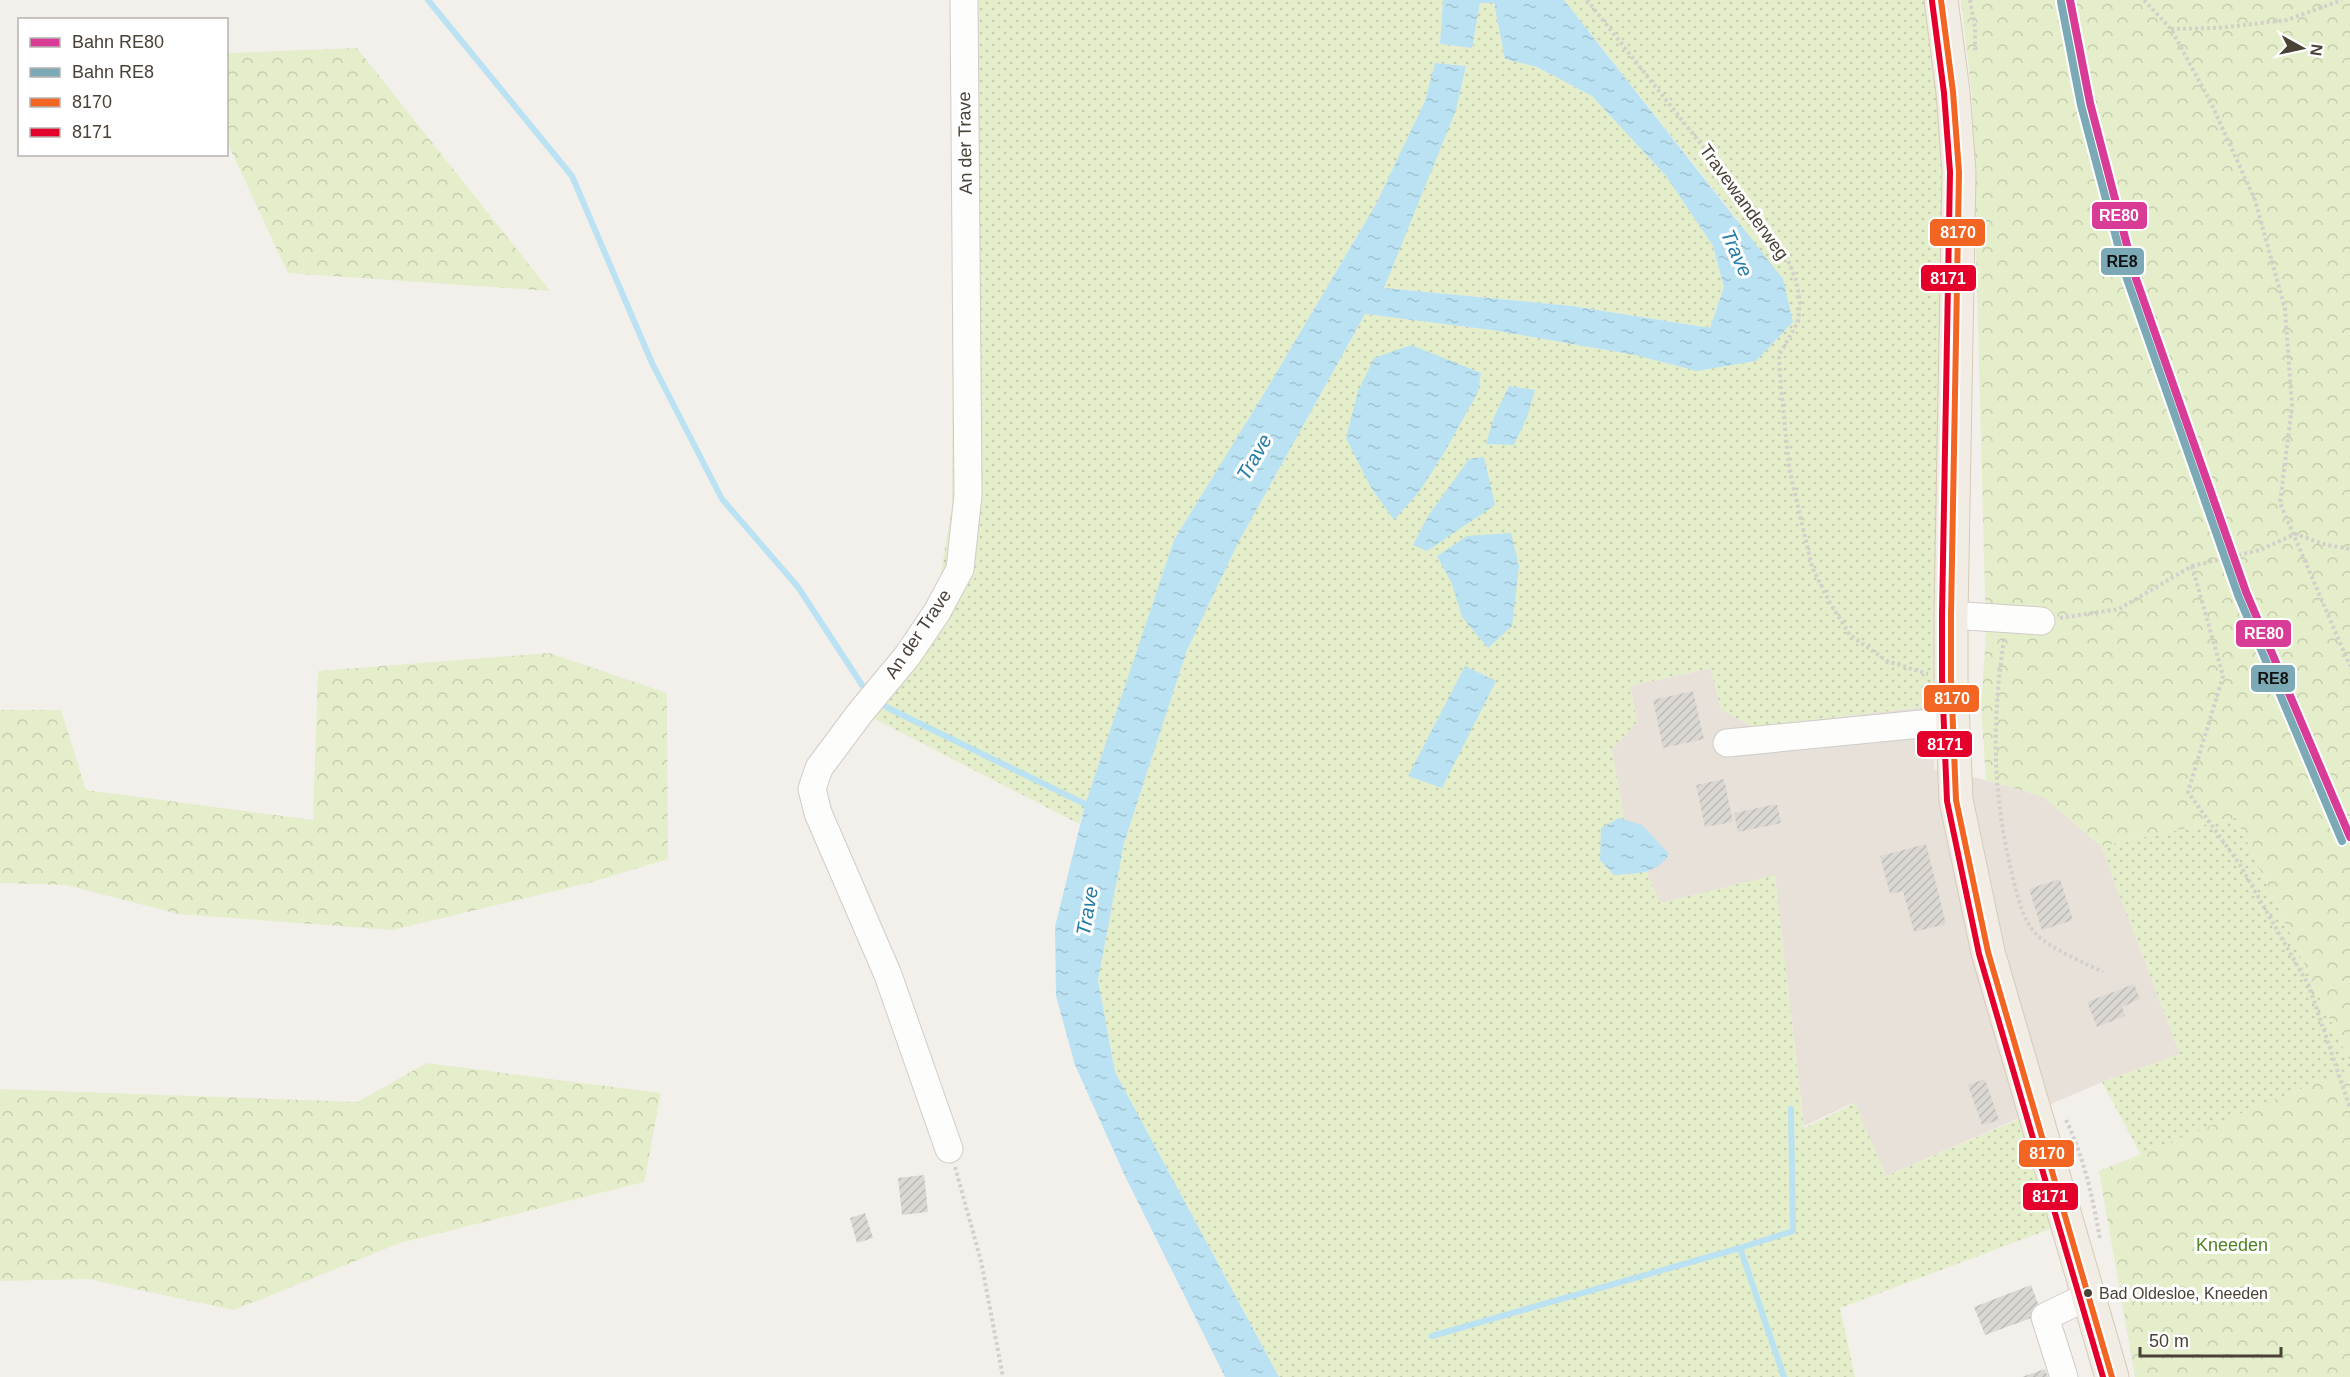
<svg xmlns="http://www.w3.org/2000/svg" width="2350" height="1377" viewBox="0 0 2350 1377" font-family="Helvetica,sans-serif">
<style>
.residential{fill:#e7e1d9}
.grass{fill:url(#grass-dots)}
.forest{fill:url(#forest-crowns)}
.water{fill:url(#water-ripples)}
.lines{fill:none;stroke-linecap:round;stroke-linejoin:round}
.stream{stroke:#bae2f3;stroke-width:6}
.building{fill:url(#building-hatch)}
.minor-casing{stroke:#d0ccc8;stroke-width:29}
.major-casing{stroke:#d6cab8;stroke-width:35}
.path{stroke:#d3d0cb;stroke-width:4;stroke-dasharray:3 3;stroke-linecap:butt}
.minor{stroke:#fdfdfc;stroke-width:27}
.major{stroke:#f2ede4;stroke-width:33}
.bus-1-casing{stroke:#fff;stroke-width:10}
.bus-2-casing{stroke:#fff;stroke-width:10}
.bus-1{stroke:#f26522;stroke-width:6}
.bus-2{stroke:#e4002b;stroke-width:6}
.rail-1-casing{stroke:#fff;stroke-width:12}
.rail-2-casing{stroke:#fff;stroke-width:12}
.rail-1{stroke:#d83c96;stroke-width:8}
.rail-2{stroke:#7baab6;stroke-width:8}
.bus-dot{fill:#4a4137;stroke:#fff;stroke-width:2}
.labels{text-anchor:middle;stroke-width:6;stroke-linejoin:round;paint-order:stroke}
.bus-label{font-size:16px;fill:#4a4137;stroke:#fff;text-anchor:start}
.street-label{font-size:18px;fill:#4a4137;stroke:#fff}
.park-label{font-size:18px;fill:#518224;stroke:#fff}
.water-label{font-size:20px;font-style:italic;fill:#237ca6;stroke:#fff}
.line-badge{stroke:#fff;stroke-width:2}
.badge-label{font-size:16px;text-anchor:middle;font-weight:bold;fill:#fff}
.pale-badge-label{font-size:16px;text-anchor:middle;font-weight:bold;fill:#111}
</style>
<defs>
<pattern id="grass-dots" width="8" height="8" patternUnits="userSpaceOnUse" patternTransform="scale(1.5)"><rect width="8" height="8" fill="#e4eeca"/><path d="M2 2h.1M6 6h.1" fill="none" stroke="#c5cdae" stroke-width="1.8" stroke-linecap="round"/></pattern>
<pattern id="forest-crowns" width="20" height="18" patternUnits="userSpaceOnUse" patternTransform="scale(1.5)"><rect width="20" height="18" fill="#e4eeca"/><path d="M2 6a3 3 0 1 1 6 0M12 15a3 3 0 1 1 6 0" fill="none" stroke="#c5cdae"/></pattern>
<pattern id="water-ripples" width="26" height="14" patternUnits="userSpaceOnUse" patternTransform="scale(1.5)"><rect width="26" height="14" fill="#bae2f3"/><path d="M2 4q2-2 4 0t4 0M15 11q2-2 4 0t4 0" fill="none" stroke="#a1c3d1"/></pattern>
<pattern id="building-hatch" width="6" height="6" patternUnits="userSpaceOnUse" patternTransform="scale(1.5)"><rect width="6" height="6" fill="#dbd7d3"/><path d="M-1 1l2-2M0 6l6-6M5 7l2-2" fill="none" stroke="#bdbab6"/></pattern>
</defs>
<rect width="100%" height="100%" fill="#f3f0ec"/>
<path class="residential" d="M1711,668L1721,709L1752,727L1939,705L1934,769L1986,780L2044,797L2101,846L2180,1054L2102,1082L1886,1176L1853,1103L1804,1126L1775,876L1660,903L1624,818L1612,749L1637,722L1630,686Z"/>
<path class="grass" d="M950,0H1443L1440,44L1472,48L1480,3L1494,2L1505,59L1537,67L1592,96L1666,176L1713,246L1724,287L1710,328L1572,306L1384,288L1456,109L1466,66L1436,63L1425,101L1376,204L1268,387L1174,540L1079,824L867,715L935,607L952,507L953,200Z
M1564,0H1924L1939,102L1943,244L1939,705L1752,727L1721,709L1710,668L1630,686L1637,722L1612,749L1624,818L1660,903L1775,875L1804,1128L1855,1103L1886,1176L2019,1119L2055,1227L1840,1308L1855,1377H1279L1115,1072L1098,980L1124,843L1187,650L1238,543L1365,314L1492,330L1636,355L1697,371L1756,361L1737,219Z
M2236,818L2350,1062V1069L2141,1155L2102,1082L2180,1054L2101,846Z"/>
<path class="forest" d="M1961,0H2350V1062L2236,818L2101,846L2044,797L1986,780L1981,707L1986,633L1972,97Z
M357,48L550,291L288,273L227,142V53Z
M549,653L667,693L668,859L592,882L393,930L178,914L66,885L0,883V710H61L86,790L313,820L318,671Z
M427,1063L661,1093L644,1182L400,1243L234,1310L88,1279L0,1281V1089L357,1102Z
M2350,1069V1377H2135L2099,1171Z"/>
<path class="water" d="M1443,0H1564L1783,279L1793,322L1756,361L1697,371L1635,355L1492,330L1365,314L1238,543L1187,650L1124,843L1098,980L1115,1072L1279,1377H1225L1124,1174L1075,1065L1056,996L1055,927L1085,805L1174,540L1268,387L1376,204L1425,101L1435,63L1466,66L1456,110L1384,288L1572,306L1710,328L1724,287L1713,246L1666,176L1592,96L1537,67L1505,59L1494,3H1480L1472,48L1440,44Z
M1411,345L1481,373L1478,392L1444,453L1419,492L1394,520L1370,486L1346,438L1358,391L1374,358Z
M1509,386L1535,390L1527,417L1514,445L1486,444L1494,417Z
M1484,457L1495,505L1427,551L1413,545L1428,516L1469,459Z
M1511,533L1519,566L1512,626L1488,648L1462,617L1452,584L1437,556L1467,536Z
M1465,666L1496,681L1442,788L1408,776Z
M1619,818L1642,825L1669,854C1657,875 1636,873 1614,875L1600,860L1601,828Z"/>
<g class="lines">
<path class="stream" d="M428,0L572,176L652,363L722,499L798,587L862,685L870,692
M880,701L888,708L1093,808
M1740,1248L1784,1377
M1432,1336L1740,1248L1793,1231L1791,1109"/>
</g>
<path class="building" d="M1693,691L1704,739L1663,748L1653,700Z
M1724,779L1733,822L1705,827L1696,785Z
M1777,804L1781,823L1738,832L1734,813Z
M1926,844L1946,924L1914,932L1903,891L1890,894L1880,856Z
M2060,879L2073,920L2042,930L2029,889Z
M2134,984L2140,999L2122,1007L2125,1016L2097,1027L2087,1002Z
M1985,1079L1999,1120L1982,1125L1968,1085Z
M924,1175L928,1212L902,1215L898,1178Z
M865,1213L873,1238L857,1243L850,1218Z
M2031,1285L2042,1314L1985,1335L1974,1307Z
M2045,1369L2048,1377H2022Z"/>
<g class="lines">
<defs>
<path id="minor" d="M1951,615L2041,621
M1727,743L1952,721
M949,1149L888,975L818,813L812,789L819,768L860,713L908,655L937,612L960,569L968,495L964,0
M2064,1377L2045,1317L2088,1296"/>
<path id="major" d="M1941,0L1953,92L1959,172L1951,615V679L1956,800L1988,952L2112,1377"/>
</defs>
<use href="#minor" class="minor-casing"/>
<use href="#major" class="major-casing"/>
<path class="path" d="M1587,0L1753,210L1787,258L1796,280L1800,302L1798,322L1779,355L1780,376L1789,468L1812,567L1830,603L1850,635L1887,661L1928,674
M1970,0L1975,28V50
M2144,0L2171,29L2211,103L2255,200L2285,309L2292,406L2280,503L2350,666
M2171,29L2218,28L2287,20L2342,0
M2192,566L2223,676L2188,792L2240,865L2309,986L2350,1108
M2060,618L2119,609L2192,566L2260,550L2295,534L2327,545L2350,549
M2004,639C1992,721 1992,789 2011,870C2016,890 2021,918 2036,934C2048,947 2086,964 2103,972
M2066,1120C2084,1157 2093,1199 2100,1239
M955,1167L981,1261L1003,1377"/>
<use href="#minor" class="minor"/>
<use href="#major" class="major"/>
<defs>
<path id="bus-1" d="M1941,0L1953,92L1959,172L1951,615V679L1956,800L1988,952L2112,1377"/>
<path id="bus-2" d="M1932,1L1944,93L1950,172L1942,615V679L1947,801L1979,954L2103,1377"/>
</defs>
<use href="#bus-1" class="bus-1-casing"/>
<use href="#bus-2" class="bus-2-casing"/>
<use href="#bus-1" class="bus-1"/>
<use href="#bus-2" class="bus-2"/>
<defs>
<path id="rail-1" d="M2070,0L2090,103L2135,276L2246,592L2350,837"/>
<path id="rail-2" d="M2061,2L2081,105L2127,279L2238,595L2342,841"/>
</defs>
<use href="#rail-1" class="rail-1-casing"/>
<use href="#rail-2" class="rail-2-casing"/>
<use href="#rail-1" class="rail-1"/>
<use href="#rail-2" class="rail-2"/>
</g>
<circle class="bus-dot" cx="2088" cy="1293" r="5"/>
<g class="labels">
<g class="bus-label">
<text x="2099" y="1299">Bad Oldesloe, Kneeden</text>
</g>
<g class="street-label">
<text transform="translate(965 143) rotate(-91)" y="6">An der Trave</text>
<text transform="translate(1744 202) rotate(54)" y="6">Travewanderweg</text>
<text transform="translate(918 634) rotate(-56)" y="6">An der Trave</text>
</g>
<g class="park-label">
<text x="2232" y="1251">Kneeden</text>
</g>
<g class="water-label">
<text transform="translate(1737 253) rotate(66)" y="7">Trave</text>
<text transform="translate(1254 457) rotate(-60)" y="7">Trave</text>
<text transform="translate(1087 911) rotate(-80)" y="7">Trave</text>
</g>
</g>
<g class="line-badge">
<rect x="2091" y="201" width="57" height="29" rx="6" fill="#d83c96"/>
<rect x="1929" y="218" width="57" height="29" rx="6" fill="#f26522"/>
<rect x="2100" y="247" width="45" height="29" rx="6" fill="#7baab6"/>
<rect x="1920" y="264" width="57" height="28" rx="6" fill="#e4002b"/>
<rect x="2235" y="619" width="57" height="29" rx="6" fill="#d83c96"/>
<rect x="2250" y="664" width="46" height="29" rx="6" fill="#7baab6"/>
<rect x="1923" y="684" width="57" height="29" rx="6" fill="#f26522"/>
<rect x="1916" y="730" width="57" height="28" rx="6" fill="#e4002b"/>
<rect x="2018" y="1139" width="57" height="29" rx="6" fill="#f26522"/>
<rect x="2022" y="1182" width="57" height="29" rx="6" fill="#e4002b"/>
</g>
<g class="badge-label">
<text x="2119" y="221">RE80</text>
<text x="1958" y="238">8170</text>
<text x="1948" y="284">8171</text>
<text x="2264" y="639">RE80</text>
<text x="1952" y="704">8170</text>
<text x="1945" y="750">8171</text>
<text x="2047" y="1159">8170</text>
<text x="2050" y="1202">8171</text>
</g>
<g class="pale-badge-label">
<text x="2122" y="267">RE8</text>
<text x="2273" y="684">RE8</text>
</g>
<rect x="18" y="18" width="210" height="138" fill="#ffffff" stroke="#b7b3af" stroke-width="1.5"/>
<rect x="30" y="38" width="30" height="9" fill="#d83c96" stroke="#b7b3af" stroke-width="1.5"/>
<text x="72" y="48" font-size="18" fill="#4a4137">Bahn RE80</text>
<rect x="30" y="68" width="30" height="9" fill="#7baab6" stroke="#b7b3af" stroke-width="1.5"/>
<text x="72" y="78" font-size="18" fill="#4a4137">Bahn RE8</text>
<rect x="30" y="98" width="30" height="9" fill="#f26522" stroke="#b7b3af" stroke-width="1.5"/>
<text x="72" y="108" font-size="18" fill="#4a4137">8170</text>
<rect x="30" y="128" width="30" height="9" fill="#e4002b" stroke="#b7b3af" stroke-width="1.5"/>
<text x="72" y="138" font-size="18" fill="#4a4137">8171</text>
<g transform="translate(2302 48) rotate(98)" stroke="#ffffff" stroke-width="4.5" paint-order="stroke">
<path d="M0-4.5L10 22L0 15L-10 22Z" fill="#4a4137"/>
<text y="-9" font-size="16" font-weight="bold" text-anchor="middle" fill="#4a4137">N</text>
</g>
<path d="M2140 1347v9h141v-9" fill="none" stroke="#4a4137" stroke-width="3"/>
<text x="2149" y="1347" font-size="18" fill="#4a4137" stroke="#ffffff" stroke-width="4.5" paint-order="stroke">50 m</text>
</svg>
